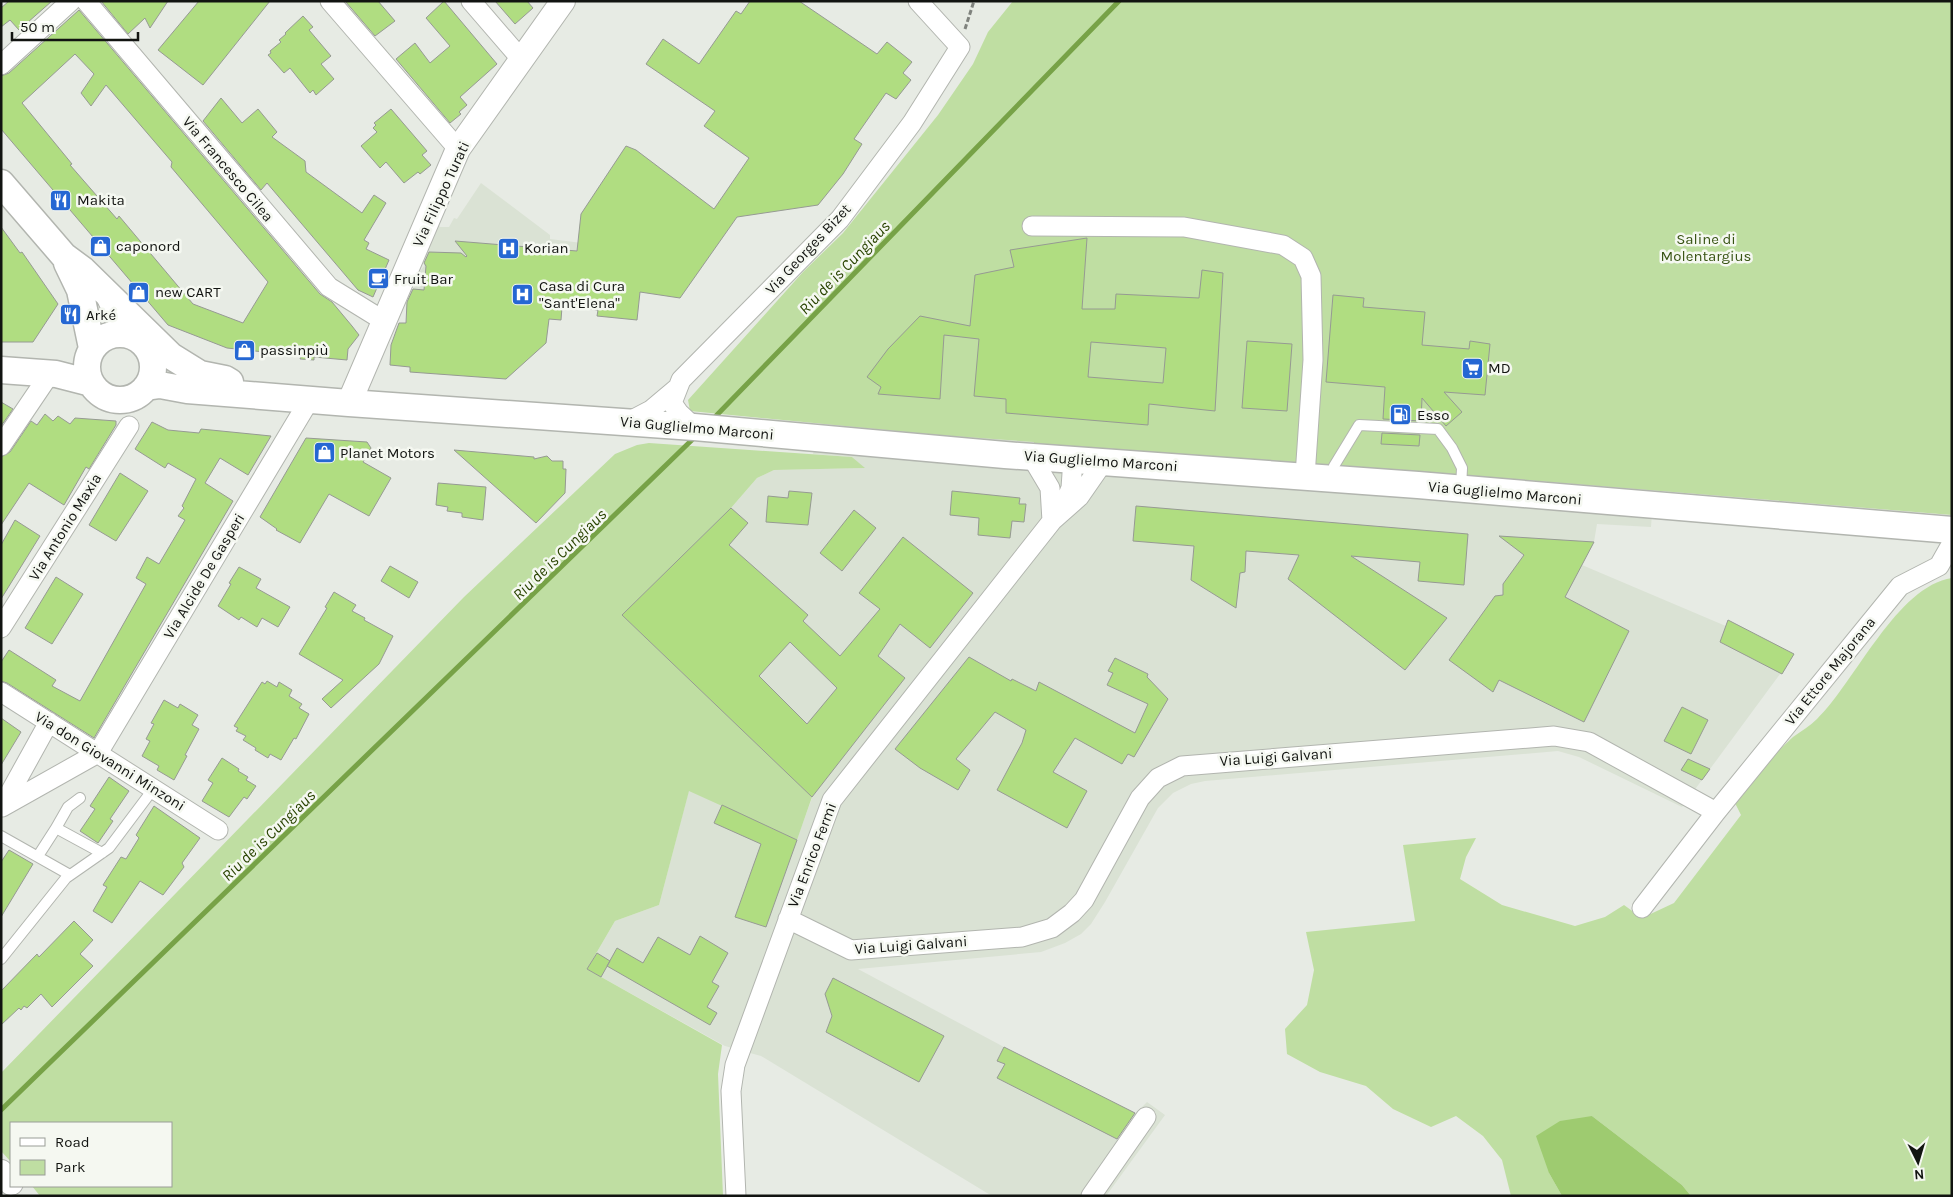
<svg xmlns="http://www.w3.org/2000/svg" width="1953" height="1197" viewBox="0 0 1953 1197" font-family="Karla,sans-serif">
<style>
.built{fill:#dae2d4}
.green{fill:#bfdea2}
.forest{fill:#9ecb70}
.lines{fill:none;stroke-linecap:round;stroke-linejoin:round}
.stream{stroke:#77a247;stroke-width:5}
.building{fill:#b0dd81;stroke:#969a93;fill-rule:evenodd}
.service-casing{stroke:#b2b5af;stroke-width:12}
.minor-casing{stroke:#b2b5af;stroke-width:21}
.tertiary-casing{stroke:#b2b5af;stroke-width:26}
.secondary-casing{stroke:#b2b5af;stroke-width:29}
.path{stroke:#7f827d;stroke-width:3;stroke-dasharray:5 2.5;stroke-linecap:butt}
.service{stroke:#fff;stroke-width:10}
.minor{stroke:#fff;stroke-width:19}
.tertiary{stroke:#fff;stroke-width:24}
.secondary{stroke:#fff;stroke-width:26}
.labels{text-anchor:middle;stroke-width:5;stroke-linejoin:round;paint-order:stroke}
.street-label{font-size:15px;fill:#121411;stroke:#f5f8f1}
.poi-label{font-size:15px;fill:#121411;stroke:#f5f8f1;text-anchor:start}
.park-label{font-size:15px;fill:#385414;stroke:#f5f8f1}
.water-label{font-size:16px;font-style:italic;fill:#294300;stroke:#f5f8f1}
</style>
<rect width="100%" height="100%" fill="#e7ebe4"/>
<path class="built" d="M481,183L550,235V239L590,244L562,307L561,320L407,307L409,289H413L417,275L424,266L425,252L437,222L440,227H449L454,218L457,219Z
M860,372L1656,457L1651,527L1597,524L1594,542L1582,565L1794,655L1682,807L1579,757L1558,751L1205,781L1191,784L1173,793L1158,808L1105,902L1091,924L1081,934L1065,943L1041,952L858,969L1004,1047L1136,1113L1147,1102L1165,1115L1106,1196H992L761,1056L725,1046L587,969L615,921L659,905L689,790L797,839L812,798L622,615L731,508L757,478L774,470L864,468L852,457L813,454L820,424Z"/>
<path class="green" d="M1013,1H1952V515L1526,480L1034,447V442L939,435L690,411L688,400L803,272L843,233L938,115L973,64L988,32Z
M649,443L852,457L865,468L774,470L757,478L731,508L622,615L812,797L797,840L689,791L659,905L615,921L587,969L722,1045L718,1074L723,1196H40L32,1186H171V1123H11V1162L1,1151V1073L464,597L615,454L637,445Z
M1952,578V1196H1691L1682,1185L1592,1116L1549,1173L1562,1196H1511L1502,1160L1483,1136L1456,1116L1431,1127L1393,1109L1366,1086L1320,1072L1287,1054L1285,1029L1307,1005L1314,970L1306,932L1415,921L1403,845L1476,838L1466,857L1460,879L1502,905L1575,926L1605,917L1624,905L1642,918L1674,903L1741,815L1735,803C1748,783 1775,753 1793,737C1801,731 1810,726 1817,719C1855,682 1897,586 1952,578Z"/>
<path class="forest" d="M1592,1116L1682,1185L1691,1196H1562L1549,1173L1536,1136L1560,1121Z"/>
<g class="lines">
<path class="stream" d="M712,420L1119,1
M1,1110L697,435"/>
</g>
<path class="building" d="M9,1H52L19,30L10,20L1,27V8Z
M101,1H168L150,28L145,18L128,34Z
M199,1H270L203,85L158,50Z
M345,1H378L395,21L375,36Z
M444,1L497,64L460,97L467,105L459,112L461,114L450,123L396,59L415,43L430,63L450,46L426,18Z
M495,1H527L533,8L515,24Z
M750,1H799L877,54L887,42L912,62L903,73L911,80L896,99L886,93L854,139L862,144L843,174L818,205L737,217L680,298L640,292L637,320L597,316L598,310L562,307L561,320L549,319L546,343L506,379L410,372V367L390,365L391,345L399,323H406L407,302L413,289L424,290L426,266L424,263L429,252L461,253L466,257L467,256L455,241L577,251L581,214L626,146L636,150L714,209L749,158L704,126L715,111L646,64L663,39L699,64L736,11L741,14Z
M79,10L320,294L332,302L352,326L359,335L348,349L347,360L314,357V360L300,359L301,356L227,348L168,325L1,129V76L9,73ZM75,54L94,74L81,93L91,106L106,85L172,162L171,167L268,282L243,323L193,304L119,216L117,219L70,165L72,164L22,103Z
M303,16L313,27L309,30L331,56L321,64L334,79L316,95L313,90L310,93L290,68L284,73L268,55L271,53L270,51L281,42L279,40L286,34L285,33Z
M221,98L242,123L258,109L277,132L272,137L305,161L306,172L362,213L374,195L386,203L364,240L369,243L366,249L389,260L373,297L358,290L267,183L261,190L203,121Z
M391,109L427,151L422,155L431,165L420,174L418,172L404,183L386,162L380,168L361,146L377,132L373,128L376,125L374,123Z
M1,227L20,253L22,252L58,304L33,342H1Z
M1087,238L1082,309H1115L1116,294L1199,298L1202,270L1223,273L1215,411L1149,404L1148,425L1006,413V399L974,396L979,339L944,335L940,399L878,394L881,387L867,377L888,349L920,316L970,326L975,275L1014,267L1010,250ZM1091,342L1166,348L1163,383L1088,377Z
M1333,295L1364,298L1363,307L1425,312L1422,345L1469,349L1470,341L1490,344L1485,395L1444,392L1462,412L1446,426L1422,398L1421,421L1383,419L1385,387L1326,382Z
M1247,341L1292,344L1287,411L1242,408Z
M1,402L13,409L1,426Z
M45,414L53,421L58,416L70,424L75,418L116,421V425L89,469L86,467L64,505L29,483L1,525V457L10,452L31,421L37,425Z
M152,422L168,430L199,433L201,429L271,436L248,475L220,458L205,483L233,501L94,738L7,683L1,681V662L9,650L56,680L52,686L80,701L146,584L136,578L147,557L159,564L185,520L178,516L184,508L182,506L196,479L168,463L165,468L135,449Z
M1382,433L1420,435L1419,446L1381,444Z
M306,438L367,442L371,448L363,462L391,478L369,516L329,494L300,543L276,530L277,529L260,517Z
M454,450L534,457V459L547,456L552,461H563V469H566L565,493L536,523Z
M120,473L148,491L116,541L89,525Z
M438,483L486,487L483,520L462,517V513L447,511L448,507L436,505Z
M789,491L812,493L808,525L766,522L768,496L788,498Z
M952,491L1020,498L1019,504H1026L1024,522L1012,521L1010,538L978,535L979,518L950,515Z
M1136,506L1468,534L1464,585L1418,581L1420,562L1351,556L1447,618L1405,670L1288,579L1299,555L1246,551L1245,572L1240,573L1236,608L1191,580L1194,546L1133,541Z
M731,508L748,523L729,545L808,615L803,621L840,656L880,609L859,593L903,537L973,593L930,648L900,624L878,656L905,678L812,797L622,615ZM790,642L837,688L807,724L759,676Z
M854,510L876,528L842,571L820,553Z
M15,520L40,536L1,599V545Z
M1499,536L1594,542L1565,597L1629,631L1584,722L1499,680L1493,692L1449,660L1495,596L1503,595V584L1524,555Z
M390,566L418,582L409,598L381,581Z
M239,567L261,579L256,588L290,607L278,627L262,618L257,627L241,617L239,620L218,606L231,584L229,583Z
M56,577L83,594L52,644L25,628Z
M334,592L356,605L352,611L365,618L364,620L393,636L379,664L331,708L322,699L343,680L299,654L327,608L325,607Z
M1728,620L1794,654L1782,674L1720,642Z
M969,657L1011,681L1012,679L1036,691L1039,682L1135,733L1148,704L1107,685L1113,673L1108,671L1115,658L1148,674L1147,677L1168,699L1134,757L1128,754L1122,764L1075,738L1053,772L1087,791L1067,828L997,790L1022,743L1026,730L995,712L956,759L970,770L958,790L920,768L895,749Z
M267,681L277,687L279,682L292,690L289,696L302,704L299,708L309,714L296,739L294,738L281,760L270,754L268,758L255,750L256,748L243,740L246,736L236,731L238,728L234,726L262,682L265,684Z
M164,700L178,708L180,704L198,715L192,725L199,729L185,755L187,756L174,780L157,770L159,766L142,756L150,741L146,739L154,724L151,723Z
M1682,707L1708,720L1691,754L1664,741Z
M1,718L21,732L1,765Z
M222,758L239,769L238,771L248,777L246,780L256,786L247,799L244,797L229,817L202,801L213,783L208,780Z
M1688,759L1710,769L1702,780L1681,770Z
M109,777L129,791L110,819L113,821L98,843L80,831L95,809L90,806Z
M722,805L797,840L766,927L735,917L761,844L714,823Z
M154,806L200,838L182,863L184,867L163,895L140,881L112,923L93,911L107,887L103,885L121,857L126,859L139,838L136,835Z
M9,850L33,864L1,917V862Z
M74,921L93,940L80,954L93,966L52,1007L41,994L27,1008L24,1006L21,1010L19,1008L1,1025V991L37,954L39,957Z
M700,936L728,953L712,982L719,986L707,1007L717,1013L710,1025L607,966L617,948L643,963L658,937L690,955Z
M597,953L610,961L601,977L587,969Z
M833,978L944,1036L919,1082L826,1032L832,1016L825,994Z
M1004,1047L1135,1113L1117,1139L997,1078L1005,1064L997,1061Z"/>
<g class="lines">
<defs>
<path id="service" d="M1333,478L1334,466L1359,425L1438,429L1452,448L1462,468L1461,488
M56,828L68,807L80,798
M1,836L70,875
M38,856L56,828L102,853
M1,959L66,878L109,848L154,788"/>
<path id="minor" d="M86,1L329,287L384,321
M330,1L458,149
M471,1L521,59
M1,65L71,1
M1032,226L1184,227L1283,245L1303,258L1311,276L1313,360L1305,476
M628,422L651,410L676,389
M694,427L679,413L672,403L681,380L840,219L912,123L960,47L918,1
M1,446L49,375
M1031,456L1050,488L1052,521
M1063,507L1071,488L1073,459
M1,628L129,426
M1,692L218,830
M2,807L98,753L310,399
M2,807L49,722
M1716,812L1900,586L1939,566L1952,543
M788,919L851,950L1022,937L1052,928L1072,913L1084,900L1140,798L1158,778L1182,766L1554,736L1589,742L1716,812L1642,908
M736,1196L731,1091L735,1065L832,800L1052,521L1079,497L1104,461
M1091,1196L1146,1117"/>
<path id="tertiary" d="M110,300L127,334
M349,403L458,149L563,1
M1,1172L11,1183"/>
<path id="secondary" d="M1,183L64,256L83,270L171,356L200,374L225,379L230,382
M67,263L80,290L92,348
M87 367a33 33 0 1 1 66 0a33 33 0 1 1-66 0Z
M1,370L56,374L91,383
M146,387L160,385L187,390L349,403L694,427L1005,455L1418,485L1952,530"/>
</defs>
<use href="#service" class="service-casing"/>
<use href="#minor" class="minor-casing"/>
<use href="#tertiary" class="tertiary-casing"/>
<use href="#secondary" class="secondary-casing"/>
<path class="path" d="M965,29L974,1"/>
<use href="#service" class="service"/>
<use href="#minor" class="minor"/>
<use href="#tertiary" class="tertiary"/>
<use href="#secondary" class="secondary"/>
</g>
<defs>
<symbol id="restaurant-square" viewBox="-11 -11 22 22"><rect x="-9" y="-9" width="18" height="18" rx="4" fill="#2567d3" stroke="#f5f8f1"/><path d="M-5-6h1v4h1v-4h1v4h1v-4h1v5L-1.5 .5V6h-2V.5L-5-1ZM5-6V6H3V1.5H1.5Q1.5-4 5-6Z" fill="#fff"/></symbol>
<symbol id="shop-square" viewBox="-11 -11 22 22"><rect x="-9" y="-9" width="18" height="18" rx="4" fill="#2567d3" stroke="#f5f8f1"/><path d="M-5-2.5h2.3a2.7 3.5 0 0 1 5.4 0H5L5.5 6h-11ZM-1.5-2.5h3a1.5 2.3 0 0 0-3 0Z" fill="#fff"/></symbol>
<symbol id="hospital-square" viewBox="-11 -11 22 22"><rect x="-9" y="-9" width="18" height="18" rx="4" fill="#2567d3" stroke="#f5f8f1"/><path d="M-5-5h3v3.5h4V-5h3V5h-3V1.5h-4V5h-3Z" fill="#fff"/></symbol>
<symbol id="cafe-square" viewBox="-11 -11 22 22"><rect x="-9" y="-9" width="18" height="18" rx="4" fill="#2567d3" stroke="#f5f8f1"/><path d="M-5.5-4.5H6V0H3Q3 3.5 0 3.5H-2.5Q-5.5 3.5-5.5 0ZM3-3.2v2h1.7v-2ZM-6 4.5H4V6H-6Z" fill="#fff"/></symbol>
<symbol id="supermarket-square" viewBox="-11 -11 22 22"><rect x="-9" y="-9" width="18" height="18" rx="4" fill="#2567d3" stroke="#f5f8f1"/><path d="M-6-5.5h2.5l.6 2H6L4.5 2H-2.5L-4.4-4H-6ZM-1.5 3.2a1.3 1.3 0 1 0 .1 0ZM3 3.2a1.3 1.3 0 1 0 .1 0Z" fill="#fff"/></symbol>
<symbol id="fuel-square" viewBox="-11 -11 22 22"><rect x="-9" y="-9" width="18" height="18" rx="4" fill="#2567d3" stroke="#f5f8f1"/><path d="M-5.5-6h7V0h2V4h1.3V-2.5L3-4.5l.8-.8L6-3V5H2.5V1h-1V6h-7ZM-4.2-4.7v3.2H.2V-4.7Z" fill="#fff"/></symbol>
</defs>
<g fill-rule="evenodd">
<use href="#restaurant-square" x="48" y="188" width="25" height="25"/>
<use href="#shop-square" x="88" y="234" width="25" height="25"/>
<use href="#hospital-square" x="496" y="236" width="25" height="25"/>
<use href="#cafe-square" x="366" y="266" width="25" height="25"/>
<use href="#shop-square" x="126" y="280" width="25" height="25"/>
<use href="#hospital-square" x="510" y="282" width="25" height="25"/>
<use href="#restaurant-square" x="58" y="302" width="25" height="25"/>
<use href="#shop-square" x="232" y="338" width="25" height="25"/>
<use href="#supermarket-square" x="1460" y="356" width="25" height="25"/>
<use href="#fuel-square" x="1388" y="402" width="25" height="25"/>
<use href="#shop-square" x="312" y="440" width="25" height="25"/>
</g>
<g class="labels">
<g class="street-label">
<text transform="translate(228 169) rotate(50)" y="5">Via Francesco Cilea</text>
<text transform="translate(441 194) rotate(-65)" y="5">Via Filippo Turati</text>
<text transform="translate(808 249) rotate(-47)" y="5">Via Georges Bizet</text>
<text transform="translate(697 428) rotate(5)" y="5">Via Guglielmo Marconi</text>
<text transform="translate(1101 461) rotate(4)" y="5">Via Guglielmo Marconi</text>
<text transform="translate(1505 493) rotate(5)" y="5">Via Guglielmo Marconi</text>
<text transform="translate(65 527) rotate(-58)" y="5">Via Antonio Maxia</text>
<text transform="translate(204 576) rotate(-59)" y="5">Via Alcide De Gasperi</text>
<text transform="translate(1830 671) rotate(-51)" y="5">Via Ettore Majorana</text>
<text transform="translate(1276 757) rotate(-4)" y="5">Via Luigi Galvani</text>
<text transform="translate(110 761) rotate(32)" y="5">Via don Giovanni Minzoni</text>
<text transform="translate(812 855) rotate(-69)" y="5">Via Enrico Fermi</text>
<text transform="translate(911 945) rotate(-4)" y="5">Via Luigi Galvani</text>
</g>
<g class="poi-label">
<text x="77" y="205">Makita</text>
<text x="116" y="251">caponord</text>
<text x="524" y="253">Korian</text>
<text x="394" y="284">Fruit Bar</text>
<text x="539" y="291">Casa di Cura<tspan x="539" dy="17">"Sant'Elena"</tspan></text>
<text x="155" y="297">new CART</text>
<text x="86" y="320">Arké</text>
<text x="260" y="355">passinpiù</text>
<text x="1488" y="373">MD</text>
<text x="1417" y="420">Esso</text>
<text x="340" y="458">Planet Motors</text>
</g>
<g class="park-label">
<text x="1706" y="244">Saline di<tspan x="1706" dy="17">Molentargius</tspan></text>
</g>
<g class="water-label">
<text transform="translate(844 267) rotate(-46)" y="6">Riu de is Cungiaus</text>
<text transform="translate(559 554) rotate(-44)" y="6">Riu de is Cungiaus</text>
<text transform="translate(268 835) rotate(-44)" y="6">Riu de is Cungiaus</text>
</g>
</g>
<rect width="1953" height="1197" fill="none" stroke="#121411" stroke-width="5"/>
<rect x="10" y="1122" width="162" height="65" fill="#f5f8f1" stroke="#9a9d97"/>
<rect x="20" y="1138" width="25" height="8" fill="#ffffff" stroke="#9a9d97"/>
<text x="55" y="1147" font-size="15" fill="#121411">Road</text>
<rect x="20" y="1160" width="25" height="15" fill="#bfdea2" stroke="#9a9d97"/>
<text x="55" y="1172" font-size="15" fill="#121411">Park</text>
<g transform="translate(1918 1162) rotate(175)" stroke="#f5f8f1" stroke-width="4" paint-order="stroke">
<path d="M0-4L9 19L0 12L-9 19Z" fill="#121411"/>
<text y="-8" font-size="14" font-weight="bold" text-anchor="middle" fill="#121411">N</text>
</g>
<path d="M12 32v8h126v-8" fill="none" stroke="#121411" stroke-width="2.5"/>
<text x="20" y="32" font-size="15" fill="#121411" stroke="#f5f8f1" stroke-width="4" paint-order="stroke">50 m</text>
</svg>
